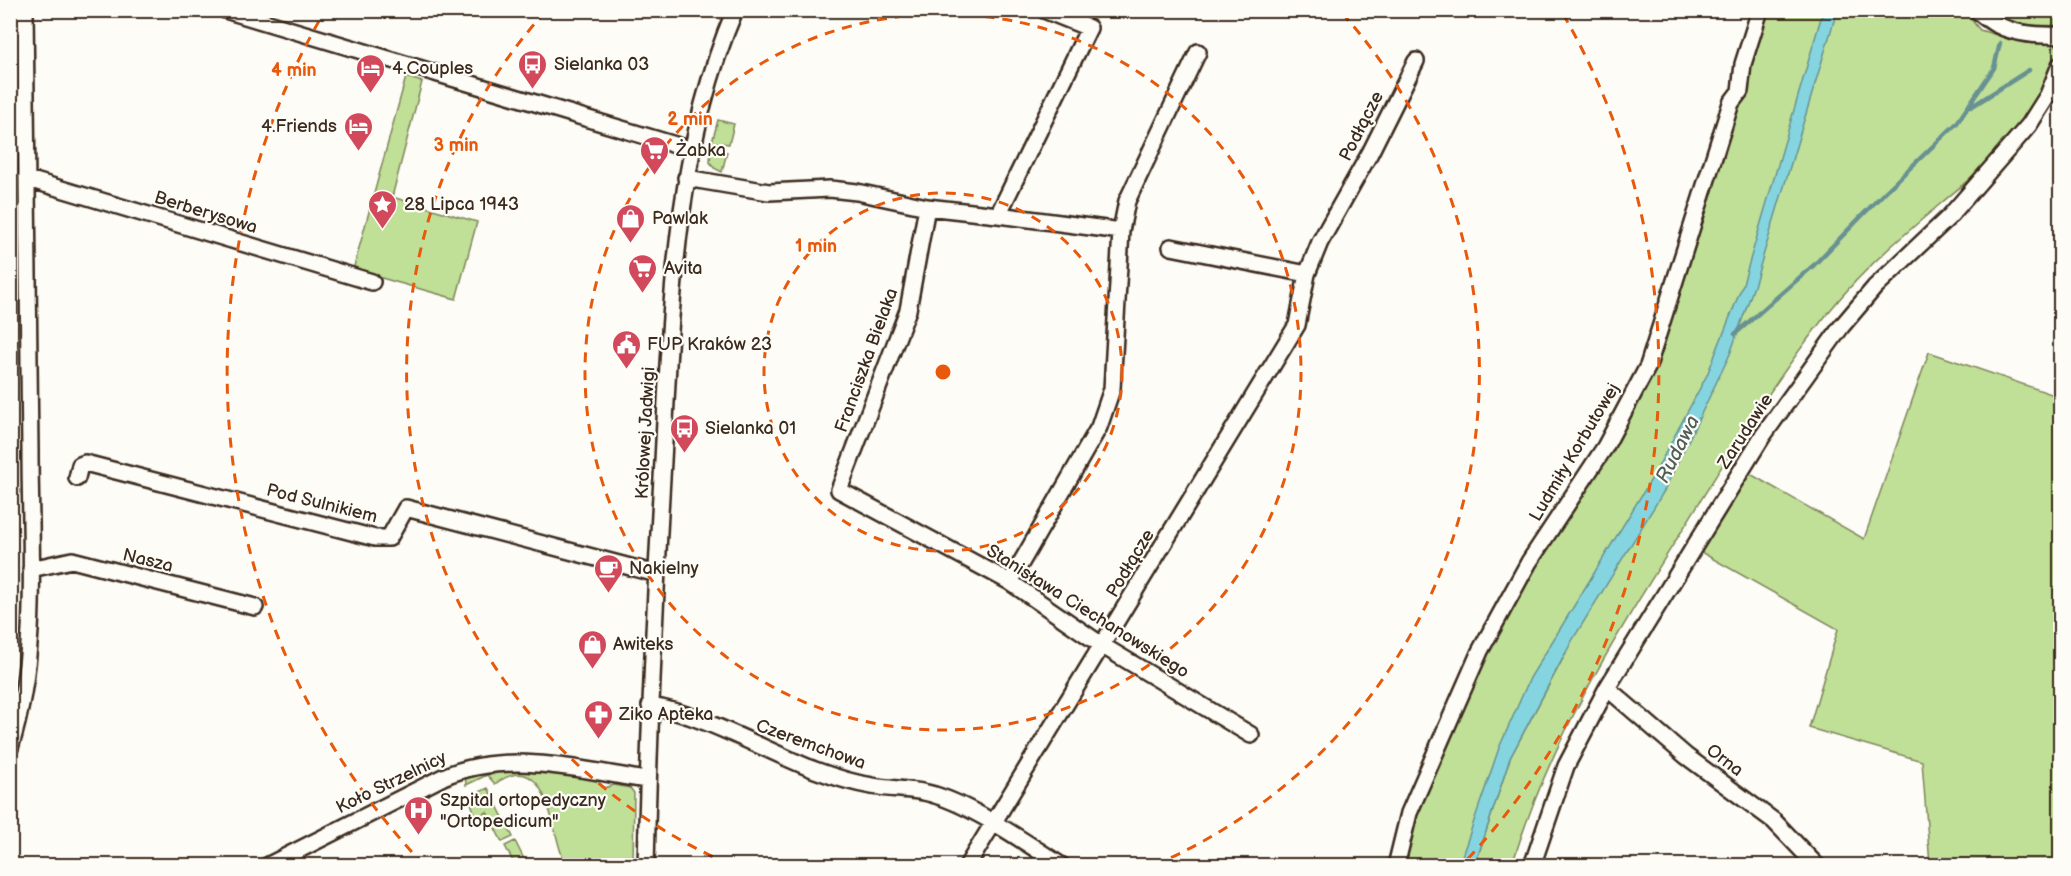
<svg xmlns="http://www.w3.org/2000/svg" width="2071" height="876" viewBox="0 0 2071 876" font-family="'Balsamiq Sans',sans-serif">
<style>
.green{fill:#c0df97;stroke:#7e845a;stroke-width:1.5}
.water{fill:#85d5e0;stroke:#679192;stroke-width:1.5}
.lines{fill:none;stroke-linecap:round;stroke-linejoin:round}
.stream{stroke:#679192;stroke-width:4.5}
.minor-casing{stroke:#3b2a1e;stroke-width:20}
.minor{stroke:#fdfcf7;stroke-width:15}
.ring{fill:none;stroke:#e8590c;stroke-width:3;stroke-dasharray:10 8}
.labels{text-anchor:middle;stroke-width:4.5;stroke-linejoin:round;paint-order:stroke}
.poi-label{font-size:18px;fill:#3b2a1e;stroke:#fdfcf7;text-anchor:start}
.street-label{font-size:18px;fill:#3b2a1e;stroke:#fdfcf7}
.water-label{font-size:20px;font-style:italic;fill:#515d58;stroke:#fdfcf7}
.centre{fill:#e8590c;stroke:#fdfcf7;stroke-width:3}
.ring-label{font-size:18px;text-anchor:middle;font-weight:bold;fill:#e8590c;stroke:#fdfcf7;stroke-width:4.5;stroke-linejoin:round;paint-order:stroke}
</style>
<rect width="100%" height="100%" fill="#fdfcf7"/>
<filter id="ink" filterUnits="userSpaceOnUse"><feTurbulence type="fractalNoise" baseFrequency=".0167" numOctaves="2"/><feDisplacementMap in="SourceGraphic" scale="12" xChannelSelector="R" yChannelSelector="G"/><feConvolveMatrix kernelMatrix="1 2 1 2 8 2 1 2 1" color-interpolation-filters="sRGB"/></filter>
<g filter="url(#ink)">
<path class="green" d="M1763,11H1964L1980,30L2007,38L2055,43L2059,52C2042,129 1966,180 1911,229C1880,255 1852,283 1827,314C1774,381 1728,456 1683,529C1613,641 1551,738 1512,865H1475L1510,758L1566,653L1515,742L1473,865L1399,866L1403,839L1506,609L1652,367Z
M1987,11H2060V25C2035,27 2008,24 1987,11Z
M406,77L422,82L392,197L477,222L456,299L353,270Z
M718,120L734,124L729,144L712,142Z
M711,147L727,152L722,172L714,168L710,162Z
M1929,352L2060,397V865H1930L1922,761L1809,728L1838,629L1699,551L1747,472L1864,539Z
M522,766L594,777L604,788L614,785L630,788L634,793L633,865H566C551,841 551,743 495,784L487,775L466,785L465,773Z
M488,788L513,837L502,842L487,812L476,818L469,797Z
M515,841L527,865H515L505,846Z"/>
<path class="water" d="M1823,11H1837L1754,286L1730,354L1664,491L1573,639L1510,758L1475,865H1459L1499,748L1530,678L1652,478L1707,375L1743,284Z"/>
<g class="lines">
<path class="stream" d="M1971,107L2029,70
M1735,334L1814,265L1885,192L1957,123L1994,68L2000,43"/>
<defs>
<path id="minor" d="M225,10L692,150
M1977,10C1999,33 2030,36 2060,35
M686,178L769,192L830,189L857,192L927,207L998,215L1089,28L1044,10
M28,179L372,282
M927,207L908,310L839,490L1010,582L1103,646L1251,735
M998,215L1121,231
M1171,247L1307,274
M77,478L80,465L85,463L375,538H389L406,508L657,574
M31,569L72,560L255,607
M1010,582L1099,427L1112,389L1121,231L1127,201L1198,52
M1607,688L1686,756L1774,821L1817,866
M650,706C700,713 766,751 815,770C834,777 853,783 872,786C894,790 914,788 935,795C975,807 1026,843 1062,866
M10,748C40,653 30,549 30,451C29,304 27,157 25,10
M267,866L443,777C507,749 581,770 647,780
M646,866C649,731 655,596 663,461C671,309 674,153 735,10
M967,866L1297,325L1307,274L1320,242L1370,153L1416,61
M1396,866L1409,813L1480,651L1529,562L1605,447L1648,366L1731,103L1740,91L1743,64L1760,10
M1532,866L1566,766L1607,688L1762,437L1841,327L1875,287L1949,217L2029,125L2048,95L2060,65"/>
</defs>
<use href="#minor" class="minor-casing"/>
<use href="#minor" class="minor"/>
</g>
</g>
<g class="ring">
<circle cx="943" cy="372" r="179"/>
<circle cx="943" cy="372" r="358"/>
<path d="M729 864A537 537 0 0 1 544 13M1342 13A537 537 0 0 1 1157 864"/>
<path d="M424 865A716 716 0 0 1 323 14M1563 14A716 716 0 0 1 1462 865"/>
</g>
<defs>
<symbol id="bus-pin" viewBox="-11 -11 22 30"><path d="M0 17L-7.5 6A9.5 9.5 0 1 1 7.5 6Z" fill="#d1495b" stroke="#fdfcf7"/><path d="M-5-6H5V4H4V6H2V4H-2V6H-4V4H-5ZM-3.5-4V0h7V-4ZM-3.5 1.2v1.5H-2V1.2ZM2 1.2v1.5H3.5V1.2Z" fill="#fff"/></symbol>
<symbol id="hotel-pin" viewBox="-11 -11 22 30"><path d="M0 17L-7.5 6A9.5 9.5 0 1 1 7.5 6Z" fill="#d1495b" stroke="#fdfcf7"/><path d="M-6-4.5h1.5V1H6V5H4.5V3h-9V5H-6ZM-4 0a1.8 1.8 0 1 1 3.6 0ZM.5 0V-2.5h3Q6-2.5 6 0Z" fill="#fff"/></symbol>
<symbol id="supermarket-pin" viewBox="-11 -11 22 30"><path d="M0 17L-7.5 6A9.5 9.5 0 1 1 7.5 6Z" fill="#d1495b" stroke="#fdfcf7"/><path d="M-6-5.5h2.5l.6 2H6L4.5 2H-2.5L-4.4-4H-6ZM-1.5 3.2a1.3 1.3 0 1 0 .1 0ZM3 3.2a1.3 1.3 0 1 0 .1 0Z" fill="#fff"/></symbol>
<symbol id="sight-pin" viewBox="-11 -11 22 30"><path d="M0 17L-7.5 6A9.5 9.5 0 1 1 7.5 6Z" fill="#d1495b" stroke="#fdfcf7"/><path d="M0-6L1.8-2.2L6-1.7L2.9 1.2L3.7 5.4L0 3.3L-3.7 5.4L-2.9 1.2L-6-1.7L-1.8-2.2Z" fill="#fff"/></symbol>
<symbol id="shop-pin" viewBox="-11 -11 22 30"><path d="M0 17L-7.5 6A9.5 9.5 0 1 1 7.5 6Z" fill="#d1495b" stroke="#fdfcf7"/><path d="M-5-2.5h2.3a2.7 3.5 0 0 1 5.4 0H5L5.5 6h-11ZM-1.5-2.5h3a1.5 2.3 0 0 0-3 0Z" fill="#fff"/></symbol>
<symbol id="civic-pin" viewBox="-11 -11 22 30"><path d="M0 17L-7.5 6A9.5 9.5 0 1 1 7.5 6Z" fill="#d1495b" stroke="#fdfcf7"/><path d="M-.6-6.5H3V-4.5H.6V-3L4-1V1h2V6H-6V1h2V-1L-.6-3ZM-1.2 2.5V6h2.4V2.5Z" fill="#fff"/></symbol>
<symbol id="cafe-pin" viewBox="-11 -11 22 30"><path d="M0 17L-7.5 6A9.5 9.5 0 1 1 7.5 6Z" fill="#d1495b" stroke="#fdfcf7"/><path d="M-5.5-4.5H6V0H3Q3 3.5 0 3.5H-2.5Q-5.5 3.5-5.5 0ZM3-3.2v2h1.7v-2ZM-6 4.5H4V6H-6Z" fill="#fff"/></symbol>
<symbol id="pharmacy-pin" viewBox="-11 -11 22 30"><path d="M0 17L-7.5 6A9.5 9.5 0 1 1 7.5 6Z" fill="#d1495b" stroke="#fdfcf7"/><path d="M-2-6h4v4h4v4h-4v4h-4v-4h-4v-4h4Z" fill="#fff"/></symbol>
<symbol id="hospital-pin" viewBox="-11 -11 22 30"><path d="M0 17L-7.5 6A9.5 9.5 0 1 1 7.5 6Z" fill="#d1495b" stroke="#fdfcf7"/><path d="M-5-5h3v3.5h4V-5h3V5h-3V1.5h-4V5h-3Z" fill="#fff"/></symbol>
</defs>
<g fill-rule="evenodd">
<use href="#bus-pin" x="516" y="48" width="33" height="45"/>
<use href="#hotel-pin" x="354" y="52" width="33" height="45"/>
<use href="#hotel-pin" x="342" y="110" width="33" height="45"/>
<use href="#supermarket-pin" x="638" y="134" width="33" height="45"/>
<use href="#sight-pin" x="366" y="188" width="33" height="45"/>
<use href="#shop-pin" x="614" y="202" width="33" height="45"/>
<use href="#supermarket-pin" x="626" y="252" width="33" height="45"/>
<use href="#civic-pin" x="610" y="328" width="33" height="45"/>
<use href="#bus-pin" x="668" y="412" width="33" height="45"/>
<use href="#cafe-pin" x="592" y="552" width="33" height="45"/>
<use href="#shop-pin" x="576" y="628" width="33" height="45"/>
<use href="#pharmacy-pin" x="582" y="698" width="33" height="45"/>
<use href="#hospital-pin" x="402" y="794" width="33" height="45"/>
</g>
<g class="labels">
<g class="poi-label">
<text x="554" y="70">Sielanka 03</text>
<text x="392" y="74">4.Couples</text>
<text x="337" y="132" text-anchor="end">4.Friends</text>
<text x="676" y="156">Żabka</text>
<text x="404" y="210">28 Lipca 1943</text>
<text x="652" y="224">Pawlak</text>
<text x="664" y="274">Avita</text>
<text x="647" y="350">FUP Kraków 23</text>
<text x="705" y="434">Sielanka 01</text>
<text x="629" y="574">Nakielny</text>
<text x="613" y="650">Awiteks</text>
<text x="619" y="720">Ziko Apteka</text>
<text x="440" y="806">Szpital ortopedyczny<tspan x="440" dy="21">"Ortopedicum"</tspan></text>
</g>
<g class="street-label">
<text transform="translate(1361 126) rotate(-63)" y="6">Podłącze</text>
<text transform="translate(206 212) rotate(17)" y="6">Berberysowa</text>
<text transform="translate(866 360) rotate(-70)" y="6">Franciszka Bielaka</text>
<text transform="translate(1745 431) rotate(-57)" y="6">Zarudawie</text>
<text transform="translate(645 433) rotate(-87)" y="6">Królowej Jadwigi</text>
<text transform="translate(1574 452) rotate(-59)" y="6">Ludmiły Korbutowej</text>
<text transform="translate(322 503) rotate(14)" y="6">Pod Sulnikiem</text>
<text transform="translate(148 560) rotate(14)" y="6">Nasza</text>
<text transform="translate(1130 563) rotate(-59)" y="6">Podłącze</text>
<text transform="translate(1088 611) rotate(32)" y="6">Stanisława Ciechanowskiego</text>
<text transform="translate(811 744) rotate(20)" y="6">Czeremchowa</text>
<text transform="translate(1725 760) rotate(37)" y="6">Orna</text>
<text transform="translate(391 782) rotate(-26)" y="6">Koło Strzelnicy</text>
</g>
<g class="water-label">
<text transform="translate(1677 449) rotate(-63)" y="7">Rudawa</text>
</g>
</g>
<circle cx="943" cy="372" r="9" class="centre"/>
<g class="ring-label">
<text x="294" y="76">4 min</text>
<text x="690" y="125">2 min</text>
<text x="456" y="151">3 min</text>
<text x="816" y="252">1 min</text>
</g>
<rect width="2071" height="876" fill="none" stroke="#fdfcf7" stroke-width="36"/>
<rect x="18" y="18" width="2035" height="840" fill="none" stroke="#3b2a1e" stroke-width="2" filter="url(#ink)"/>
</svg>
